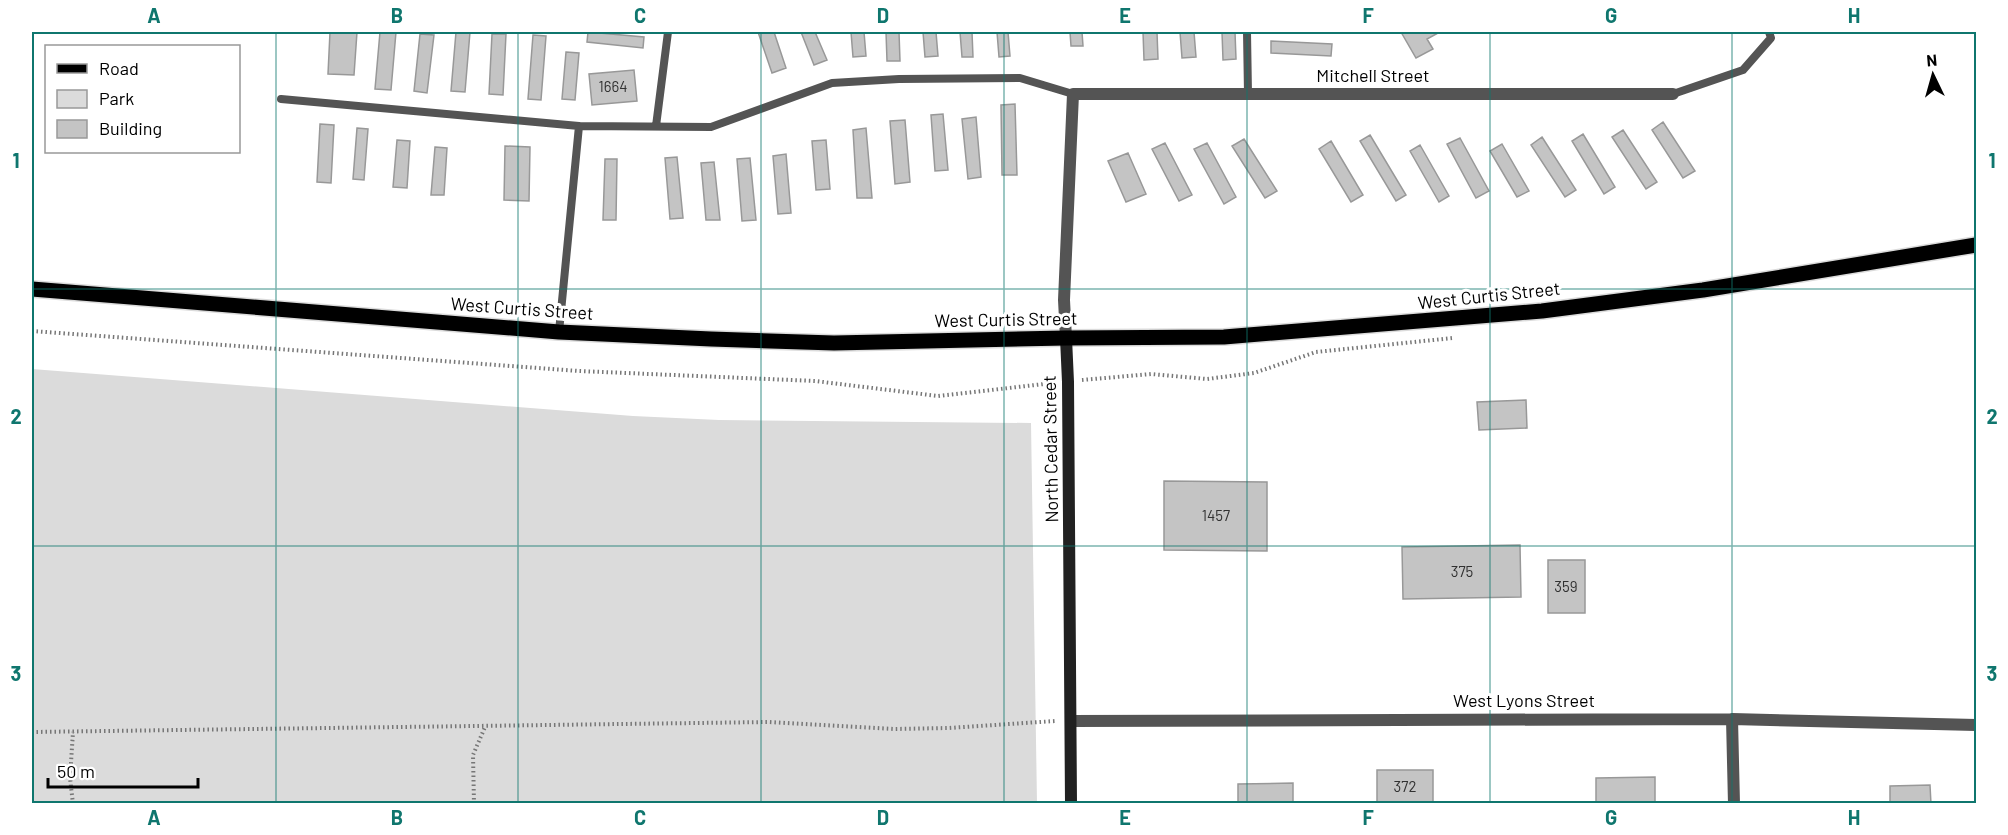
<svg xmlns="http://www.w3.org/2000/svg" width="2008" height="835" viewBox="0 0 2008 835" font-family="Barlow,sans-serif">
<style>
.green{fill:#dbdbdb}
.building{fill:#c4c4c4;stroke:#989898;stroke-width:1.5}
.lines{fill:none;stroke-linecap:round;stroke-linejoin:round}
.primary-casing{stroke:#dbdbdb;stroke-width:18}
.path{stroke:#767676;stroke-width:4;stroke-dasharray:1.5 3;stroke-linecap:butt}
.lane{stroke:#545454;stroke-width:8}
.street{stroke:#545454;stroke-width:12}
.secondary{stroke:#212121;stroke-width:12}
.primary{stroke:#000;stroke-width:15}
.grid{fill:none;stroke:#0f766e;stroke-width:1.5;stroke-opacity:0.55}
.labels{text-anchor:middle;stroke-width:6;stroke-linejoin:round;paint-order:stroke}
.number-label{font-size:15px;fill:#313131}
.street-label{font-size:18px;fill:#000;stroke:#fff}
.neatline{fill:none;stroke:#0f766e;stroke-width:2}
.grid-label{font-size:20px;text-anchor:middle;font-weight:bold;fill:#0f766e}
</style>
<rect width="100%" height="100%" fill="#fff"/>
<path class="green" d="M32,369L633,416L719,420L1031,423L1037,803H32Z"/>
<path class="building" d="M330,32H357L354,75L328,74Z
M380,32H396L391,90L375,89Z
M456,32H470L465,92L451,91Z
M588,32L644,37L643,48L587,42Z
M758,32H774L786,68L772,73Z
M801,32H815L827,60L814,65Z
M851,32H864L866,56L853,57Z
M886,32H899L900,61H887Z
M923,32H936L938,56L925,57Z
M960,32H972L973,57H962Z
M997,32H1008L1010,56L999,57Z
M1070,32H1082L1083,46H1071Z
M1143,32H1157L1158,59L1144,60Z
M1180,32H1194L1196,57L1182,58Z
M1222,32H1235L1236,59L1223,60Z
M1401,32H1437L1438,33L1427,39L1433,49L1416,58Z
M420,34L434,35L427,93L414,91Z
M492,34H506L503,95L489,94Z
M533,35L546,36L541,100L528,99Z
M1271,41L1332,44L1331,56L1271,53Z
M566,52L579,53L575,100L562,99Z
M634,70L637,101L592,105L589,74Z
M1015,104L1017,175H1002L1001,105Z
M943,114L948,170L935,171L931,115Z
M976,117L981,177L968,179L962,119Z
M905,120L910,182L895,184L890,121Z
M1663,122L1695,171L1683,178L1652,130Z
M320,124L334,125L331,183L317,182Z
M357,128L368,129L364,180L353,179Z
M866,128L872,198H857L853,130Z
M1623,130L1657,182L1646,189L1612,137Z
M1583,134L1615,187L1604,194L1572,141Z
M1370,135L1406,195L1396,201L1360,141Z
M1542,137L1576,190L1565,197L1531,145Z
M1460,138L1489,191L1476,198L1447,144Z
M1244,139L1277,191L1265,198L1232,146Z
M397,140L410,141L407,188L393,187Z
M826,140L830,189L816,190L812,141Z
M1331,141L1363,195L1351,202L1319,149Z
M1165,143L1192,195L1179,201L1152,149Z
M1207,143L1236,197L1224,204L1194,149Z
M1502,144L1529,191L1517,197L1490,151Z
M1420,145L1449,196L1439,202L1410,151Z
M505,146L530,147L529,201L504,200Z
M435,147L447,148L444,195H431Z
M1128,153L1146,194L1126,202L1108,161Z
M786,154L791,213L778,214L773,156Z
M677,157L683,218L670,219L665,158Z
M750,158L756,220L742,221L737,159Z
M605,159H617L616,220H603Z
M714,162L720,220H706L701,163Z
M1526,400L1527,428L1479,430L1477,402Z
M1164,481L1267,482V551L1164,550Z
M1520,545L1521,597L1403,599L1402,547Z
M1548,560H1585V613H1548Z
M1377,770H1433V804H1377Z
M1655,777V804H1596V778Z
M1293,783V804H1238V784Z
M1930,785L1931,804H1890V786Z"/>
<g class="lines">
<defs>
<path id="primary" d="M32,289L559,332L711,339L834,343L1066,338L1224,337L1542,311L1703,290L1976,245"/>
</defs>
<use href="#primary" class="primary-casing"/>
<path class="path" d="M32,331L579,371L815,381L938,396L1053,383
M1082,380L1151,374L1207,379L1254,373L1316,352L1453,338
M32,732L769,722L894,729L949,728L1055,721
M73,804L70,778L73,732
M474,804L473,755L485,727"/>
<path class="lane" d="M1247,32L1248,94
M1673,94L1743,70L1771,38L1769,32
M281,99L579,126L711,127L832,83L899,79L1020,78L1073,94
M656,126L668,32
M559,332L579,126"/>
<path class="street" d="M1066,338L1064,300L1073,94H1673
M1732,719L1734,804
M1071,721L1732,719L1976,725"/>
<path class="secondary" d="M1066,338L1068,382L1071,804"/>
<use href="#primary" class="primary"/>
</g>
<path class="grid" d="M276,32V804M518,32V804M761,32V804M1004,32V804M1247,32V804M1490,32V804M1732,32V804M32,289H1976M32,546H1976"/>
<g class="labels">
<g class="number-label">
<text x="613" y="92">1664</text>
<text x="1216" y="521">1457</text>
<text x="1462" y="577">375</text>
<text x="1566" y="592">359</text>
<text x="1405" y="792">372</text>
</g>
<g class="street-label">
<text x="1373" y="82">Mitchell Street</text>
<text transform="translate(1489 296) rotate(-6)" y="6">West Curtis Street</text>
<text transform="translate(522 309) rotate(4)" y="6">West Curtis Street</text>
<text transform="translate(1006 320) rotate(-1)" y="6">West Curtis Street</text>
<text transform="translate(1051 449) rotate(-91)" y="6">North Cedar Street</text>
<text x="1524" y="707">West Lyons Street</text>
</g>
</g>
<rect width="2008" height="835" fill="none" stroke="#ffffff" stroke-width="66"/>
<rect x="45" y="45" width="195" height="108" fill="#ffffff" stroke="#999999" stroke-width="1.5"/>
<rect x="57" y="64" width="30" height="9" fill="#000000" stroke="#999999" stroke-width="1.5"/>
<text x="99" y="75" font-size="18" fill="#000000">Road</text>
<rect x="57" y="90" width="30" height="18" fill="#dbdbdb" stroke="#999999" stroke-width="1.5"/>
<text x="99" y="105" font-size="18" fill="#000000">Park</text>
<rect x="57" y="120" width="30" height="18" fill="#c4c4c4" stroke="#999999" stroke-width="1.5"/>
<text x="99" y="135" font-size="18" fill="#000000">Building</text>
<g transform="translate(1933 75) rotate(355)" stroke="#ffffff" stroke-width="4.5" paint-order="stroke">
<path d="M0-4.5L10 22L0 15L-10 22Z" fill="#000000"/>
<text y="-9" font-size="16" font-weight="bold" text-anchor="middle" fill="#000000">N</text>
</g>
<path d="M48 778v9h150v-9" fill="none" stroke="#000000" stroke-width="3"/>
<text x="57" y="778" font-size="18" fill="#000000" stroke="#ffffff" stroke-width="4.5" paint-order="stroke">50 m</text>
<rect x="33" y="33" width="1942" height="769" class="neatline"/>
<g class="grid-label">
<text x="154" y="23">A</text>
<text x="397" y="23">B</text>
<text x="640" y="23">C</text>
<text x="883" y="23">D</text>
<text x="1125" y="23">E</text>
<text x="1368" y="23">F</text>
<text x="1611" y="23">G</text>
<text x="1854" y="23">H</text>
<text x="16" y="168">1</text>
<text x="1992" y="168">1</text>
<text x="16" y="424">2</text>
<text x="1992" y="424">2</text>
<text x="16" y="681">3</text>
<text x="1992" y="681">3</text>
<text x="154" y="825">A</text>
<text x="397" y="825">B</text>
<text x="640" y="825">C</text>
<text x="883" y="825">D</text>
<text x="1125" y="825">E</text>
<text x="1368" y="825">F</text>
<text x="1611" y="825">G</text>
<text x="1854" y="825">H</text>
</g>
</svg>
